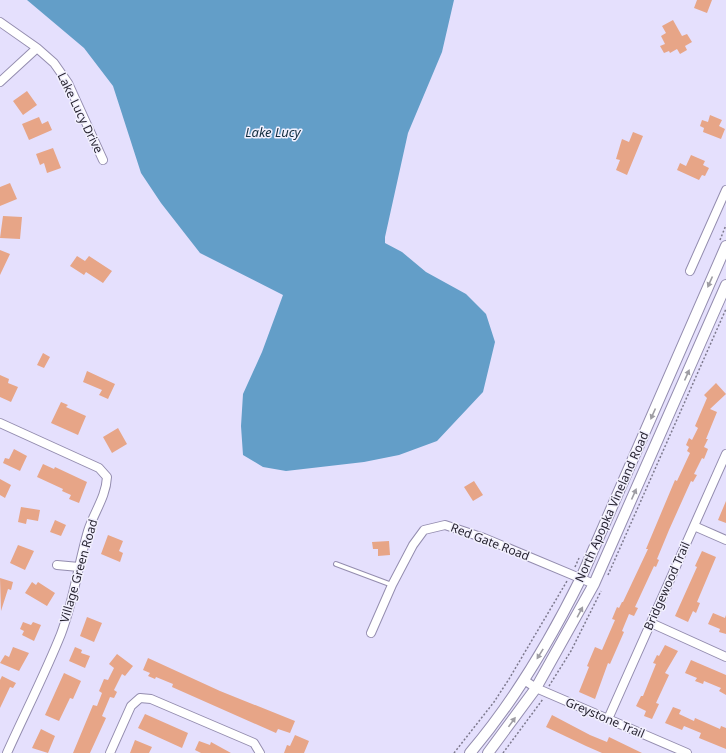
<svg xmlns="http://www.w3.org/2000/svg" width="726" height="753" viewBox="0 0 726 753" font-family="'Noto Sans',sans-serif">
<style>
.water{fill:#639ec8}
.building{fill:#e7a587}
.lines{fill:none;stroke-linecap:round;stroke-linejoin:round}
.service-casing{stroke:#948daf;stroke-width:6}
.minor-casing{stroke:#948daf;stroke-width:10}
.tertiary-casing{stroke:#948daf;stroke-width:12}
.path{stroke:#7d798d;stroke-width:1.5;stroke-dasharray:2 2;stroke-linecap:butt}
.service{stroke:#fff;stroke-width:4}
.minor{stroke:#fff;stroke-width:8}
.tertiary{stroke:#fff;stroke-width:10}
.oneway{fill:#9e9da3}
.labels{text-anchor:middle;stroke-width:3;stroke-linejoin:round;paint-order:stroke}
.street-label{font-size:12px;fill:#282532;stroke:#f2f0fe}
.water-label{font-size:13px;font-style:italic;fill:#112c3e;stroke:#f2f0fe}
</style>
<rect width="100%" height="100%" fill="#e5e0fd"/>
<path class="water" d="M27,0H454L442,52L408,133L385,237V243L402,252L426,272L466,294L486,314L495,342L483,392L437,441L399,455L364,462L286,471L263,467L243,455L241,426L243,394L262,352L283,295L200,253L161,203L141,173L113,86L84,48Z"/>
<path class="building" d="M697,0H712L707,13L694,8Z
M673,20L682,36L687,34L692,42L685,46L687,50L680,54L677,49L670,53L669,51L664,53L660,46L665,44L661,36L666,33L662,26Z
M27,91L37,105L23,115L13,101Z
M710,115L722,120L719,126L725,129L721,139L703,132L704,128L700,126L702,120L708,122Z
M39,117L42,124L48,121L52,130L29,140L22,124Z
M633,132L643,136L627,175L616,170L620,160L616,159L622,139L629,142Z
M53,148L61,168L47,173L44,163L40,165L36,154Z
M691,155L705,161L703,165L709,168L705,176L702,175L699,180L677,170L680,163L686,166Z
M10,183L17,199L0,206V187Z
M3,216L22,217L20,239L0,238Z
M0,250L10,254L0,275Z
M77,256L85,261L89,256L112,271L103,283L86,272L84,275L70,266Z
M43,353L50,357L44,368L37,365Z
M87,371L115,384L108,399L99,395L102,390L83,382Z
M0,375L9,379L8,383L18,387L11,402L0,397Z
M716,383L726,394L710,409L717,412L706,439H708L704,447L708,449L704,459L702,458L694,474L697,475L693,482L691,481L669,530L657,559L659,560L656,567L654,566L635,607L638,608L634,616L629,614L622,631L624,632L610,664L608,663L595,699L579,692L589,667L587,666L595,647L602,650L615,620L612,619L617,607L619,608L622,602H623L648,549H646L675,480L677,481L690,453L687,451L689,447L686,445L689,438L692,440L698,428L695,426L707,398L704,395Z
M61,402L68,405L66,407L86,416L78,435L51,423Z
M118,428L127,444L112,453L103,437Z
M14,449L27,456L20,471L3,463L5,458L9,459Z
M43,464L54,469L55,467L87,482L79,503L69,499L71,495L62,491L63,489L37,477Z
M0,479L11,485L5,498L0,495Z
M474,481L483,495L473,501L464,487Z
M726,501V523L718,520Z
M21,507L40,510L38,521L27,519L26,524L18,522Z
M55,520L66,525L61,536L50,532Z
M108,535L123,541L119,551L123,553L120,562L101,554Z
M389,541L390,555L378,556V549H373L372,542Z
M18,545L34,551L25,570L10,563Z
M702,551L716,557L697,602L700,603L696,613L693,611L688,622L675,616L697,567L695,566Z
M0,578L13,582L11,590L8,589L1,611Z
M32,582L36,585L38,582L55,593L47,606L25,593Z
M713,613L725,618L726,615V634L719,632L720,629L708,624Z
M87,617L102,623L94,642L80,636Z
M23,622L31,625L33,622L41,625L34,641L22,635L24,631L20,629Z
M665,645L678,651L665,673L669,675L656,703L659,704L652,719L644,716L646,711L636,706L641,696H643L656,664L653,663L657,655L659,656Z
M13,647L29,653L19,671L0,663L5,655L9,657Z
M75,647L82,650L81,653L90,656L85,668L69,661Z
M117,654L133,666L125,676L122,674L114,690L117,692L114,698L110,697L102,716L106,718L90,753H73L93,705L97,706L102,693L99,691L104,679L108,680L114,668L109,664Z
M148,658L220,691L295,721L290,733L278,729L276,733L172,687L173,684L156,677L155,679L148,676L150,673L143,670Z
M691,660L726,675V695L719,691L721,688L704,681L703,684L695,681L697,678L685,673Z
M64,673L81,681L73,699L70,698L59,721L45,715Z
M2,676L16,683L13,688L10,687L0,708V680Z
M673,707L681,710L679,714L694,721L695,718L720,729L721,726L726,728V749L699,738L701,733L684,726L682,730L665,723Z
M145,714L188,733L182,748L138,728Z
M552,715L590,735L607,742L609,737L642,753H602L586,746L546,727Z
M41,729L55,736L48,753L32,748Z
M295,735L309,741L304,753H284L287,745L290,746Z
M135,740L152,747L149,753H130Z
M199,741L210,745L211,742L231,753H201L195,750Z"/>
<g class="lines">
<defs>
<path id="service" d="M336,564L392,585"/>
<path id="minor" d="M0,22L37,48L54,63L68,83L103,160
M0,82L37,48
M690,271L726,190
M0,423L99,468L107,477C106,497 94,512 88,531C78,565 74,600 61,634C45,674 25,713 7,753
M694,526L726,540
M57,565L79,567
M651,623L726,657
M371,633L392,585L413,545L424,530L445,525L484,538L594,584
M524,680L536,688L687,753
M608,719L726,454
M110,753L131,706L140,698L151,699L254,743L260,753"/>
<path id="tertiary" d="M470,753C515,700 550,641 581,578L726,246
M488,753L536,688L594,584L726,285"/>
</defs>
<use href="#service" class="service-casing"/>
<use href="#minor" class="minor-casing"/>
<use href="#tertiary" class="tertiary-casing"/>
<path class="path" d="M720,240L726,225
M575,567L579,558
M608,575L726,309
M549,686L571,651L601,591
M454,753L494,702L509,679L567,581
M503,753L543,699"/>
<use href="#service" class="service"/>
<use href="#minor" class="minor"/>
<use href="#tertiary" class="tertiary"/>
</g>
<defs><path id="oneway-solid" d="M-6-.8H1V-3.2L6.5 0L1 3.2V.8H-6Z"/></defs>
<g class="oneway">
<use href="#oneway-solid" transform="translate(710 282) rotate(114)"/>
<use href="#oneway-solid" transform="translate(687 375) rotate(-66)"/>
<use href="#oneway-solid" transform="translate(653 414) rotate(114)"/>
<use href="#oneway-solid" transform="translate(634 494) rotate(-66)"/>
<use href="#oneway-solid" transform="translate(580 612) rotate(-62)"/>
<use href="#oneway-solid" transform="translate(540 654) rotate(122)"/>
<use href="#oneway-solid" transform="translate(512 722) rotate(-54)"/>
</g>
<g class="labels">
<g class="street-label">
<text transform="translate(80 113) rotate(64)" y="4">Lake Lucy Drive</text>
<text transform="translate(612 507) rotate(-66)" y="4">North Apopka Vineland Road</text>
<text transform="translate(490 542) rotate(21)" y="4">Red Gate Road</text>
<text transform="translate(79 571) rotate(-74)" y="4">Village Green Road</text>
<text transform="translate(667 586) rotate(-66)" y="4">Bridgewood Trail</text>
<text transform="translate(605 718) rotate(23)" y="4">Greystone Trail</text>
</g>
<g class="water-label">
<text x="273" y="137">Lake Lucy</text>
</g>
</g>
</svg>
